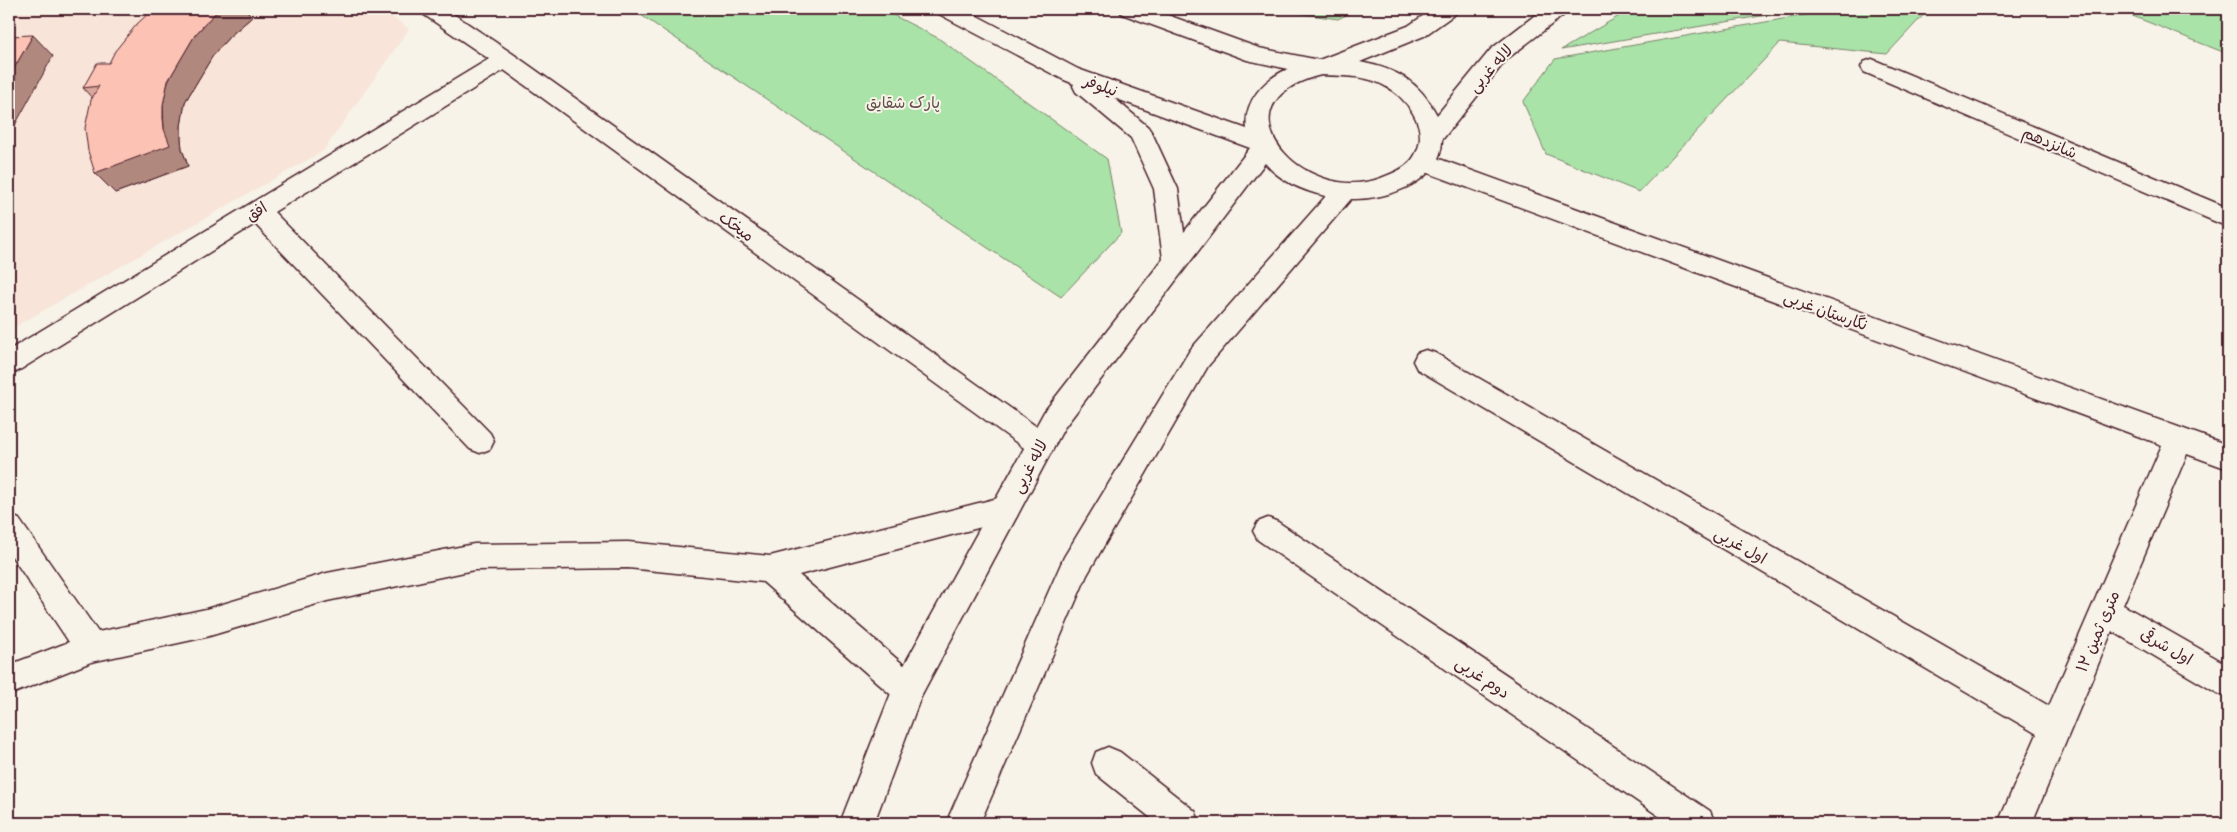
<svg xmlns="http://www.w3.org/2000/svg" width="2237" height="832" viewBox="0 0 2237 832" font-family="'Patrick Hand','Playpen Sans Arabic',sans-serif">
<style>
.built{fill:#f8e4d8}
.green{fill:#a9e3a8;stroke:#7a816a}
.lines{fill:none;stroke-linecap:round;stroke-linejoin:round}
.minor-casing{stroke:#4a1f2b;stroke-width:3}
.major-casing{stroke:#4a1f2b;stroke-width:3}
.minor{fill:#f7f3e8;fill-rule:evenodd}
.major{fill:#f7f3e8;fill-rule:evenodd}
.wall{fill:#d9a79b;stroke:#4a1f2b}
.shaded-wall{fill:#b0887e;stroke:#4a1f2b}
.building{fill:#fcc2b4;stroke:#4a1f2b}
.labels{text-anchor:middle;stroke-width:4;stroke-linejoin:round;paint-order:stroke}
.street-label{font-size:16px;fill:#4a1f2b;stroke:#f7f3e8}
.park-label{font-size:16px;fill:#62504a;stroke:#f7f3e8}
</style>
<rect width="100%" height="100%" fill="#f7f3e8"/>
<filter id="ink" filterUnits="userSpaceOnUse"><feTurbulence type="fractalNoise" baseFrequency=".02" numOctaves="2"/><feDisplacementMap in="SourceGraphic" scale="10" xChannelSelector="R" yChannelSelector="G"/><feConvolveMatrix kernelMatrix="1 2 1 2 8 2 1 2 1" color-interpolation-filters="sRGB"/></filter>
<g filter="url(#ink)">
<path class="built" d="M9,9H382L409,29L323,151L9,330Z"/>
<path class="green" d="M632,9H881L938,38L1107,159L1121,233L1061,297Z
M1268,9H1358L1338,19Z
M1631,9H1802L1561,50Z
M1821,9H1929L1887,54L1780,43L1639,192L1546,154L1523,102L1555,59L1811,14Z
M2115,9H2228V54Z"/>
<g class="lines">
<defs>
<path id="minor" d="M420,9H446L513,54L1051,437L1055,445L1051,453L1041,457L1031,453L504,70L274,212L490,433L494,441L490,449L480,453L470,449L255,224L18,371L9,374V350L489,59L423,14Z
M1872,59L2228,208V227L1864,72L1861,67L1864,62Z
M1423,153L2228,445V469L2187,454L2123,605L2228,665V697L2217,693L2112,631L2032,823H1998L2037,734L1417,369L1413,361L1417,353L1426,350L1435,353L2049,706L2162,445L1415,168L1411,162L1415,156Z
M1006,496L1016,500L1020,509L1016,518L799,575L919,678L924,689L919,700L908,704L897,700L763,582L628,568L474,570L327,601L206,637L91,662L9,695V665L69,642L9,552V515L19,519L98,632L206,609L327,573L474,544L628,542L770,556Z
M1268,518L1278,522L1710,811L1715,823H1669L1258,540L1253,531L1258,522Z
M1108,747L1120,752L1195,811L1200,823H1157L1096,774L1092,763L1096,752Z"/>
<path id="major" d="M936,9H964L1078,69L1247,129C1243,102 1264,79 1288,69L1247,60L1122,14L1119,9H1151L1259,48L1319,60L1408,26L1433,9H1458L1455,14L1424,36L1360,62C1397,69 1419,81 1437,115L1491,49L1543,9H1568L1565,14L1507,59L1442,140C1442,183 1385,200 1351,199L1208,366L1087,575L980,823H946L1064,557L1190,350L1326,196C1303,191 1280,181 1265,163L1064,428L921,696L874,823H840L897,678L1044,412L1163,259L1154,189L1131,138L1076,92L1073,86L1074,84L1062,79L939,14ZM1321,75C1341,76 1363,75 1381,84C1405,95 1431,127 1415,155C1409,167 1394,173 1381,178C1304,207 1209,103 1321,75ZM1114,98L1250,148L1184,232L1178,189L1152,133L1148,127Z"/>
</defs>
<use href="#minor" class="minor-casing"/>
<use href="#major" class="major-casing"/>
<use href="#minor" class="minor"/>
<use href="#major" class="major"/>
</g>
<path class="wall" d="M153,9H246L252,17L229,37L212,57L185,102L181,126V139L182,149L188,166L115,193L92,98L83,88L109,63Z"/>
<path class="shaded-wall" d="M221,9H246L252,17L229,37L212,57L185,102L181,126V139L182,149L188,166L115,193L95,173L164,129L163,105L168,81L195,35L213,15Z
M33,35L53,56L9,136V77Z"/>
<path class="building" d="M153,9H221L213,15L195,35L168,81L163,105V118L164,129L170,145L95,173L88,151L85,128L91,100L99,86L83,88L97,63H109L115,51L137,24Z
M33,35L9,77V36Z"/>
</g>
<g class="labels">
<g class="street-label">
<text transform="translate(1490 68) rotate(-48)" y="6">لاله غربی</text>
<text transform="translate(1101 85) rotate(20)" y="6">نیلوفر</text>
<text transform="translate(2050 142) rotate(23)" y="6">شانزدهم</text>
<text transform="translate(256 211) rotate(-32)" y="6">افق</text>
<text transform="translate(737 226) rotate(36)" y="6">میخک</text>
<text transform="translate(1826 310) rotate(20)" y="6">نگارستان غربی</text>
<text transform="translate(1029 466) rotate(-62)" y="6">لاله غربی</text>
<text transform="translate(1741 545) rotate(30)" y="6">اول غربی</text>
<text transform="translate(2097 631) rotate(-67)" y="6">۱۲ متری ثمین</text>
<text transform="translate(2167 646) rotate(30)" y="6">اول شرقی</text>
<text transform="translate(1483 677) rotate(34)" y="6">دوم غربی</text>
</g>
<g class="park-label">
<text x="903" y="108">پارک شقایق</text>
</g>
</g>
<rect width="2237" height="832" fill="none" stroke="#f7f3e8" stroke-width="30"/>
<rect x="15" y="15" width="2207" height="802" fill="none" stroke="#4a1f2b" stroke-width="2" filter="url(#ink)"/>
</svg>
